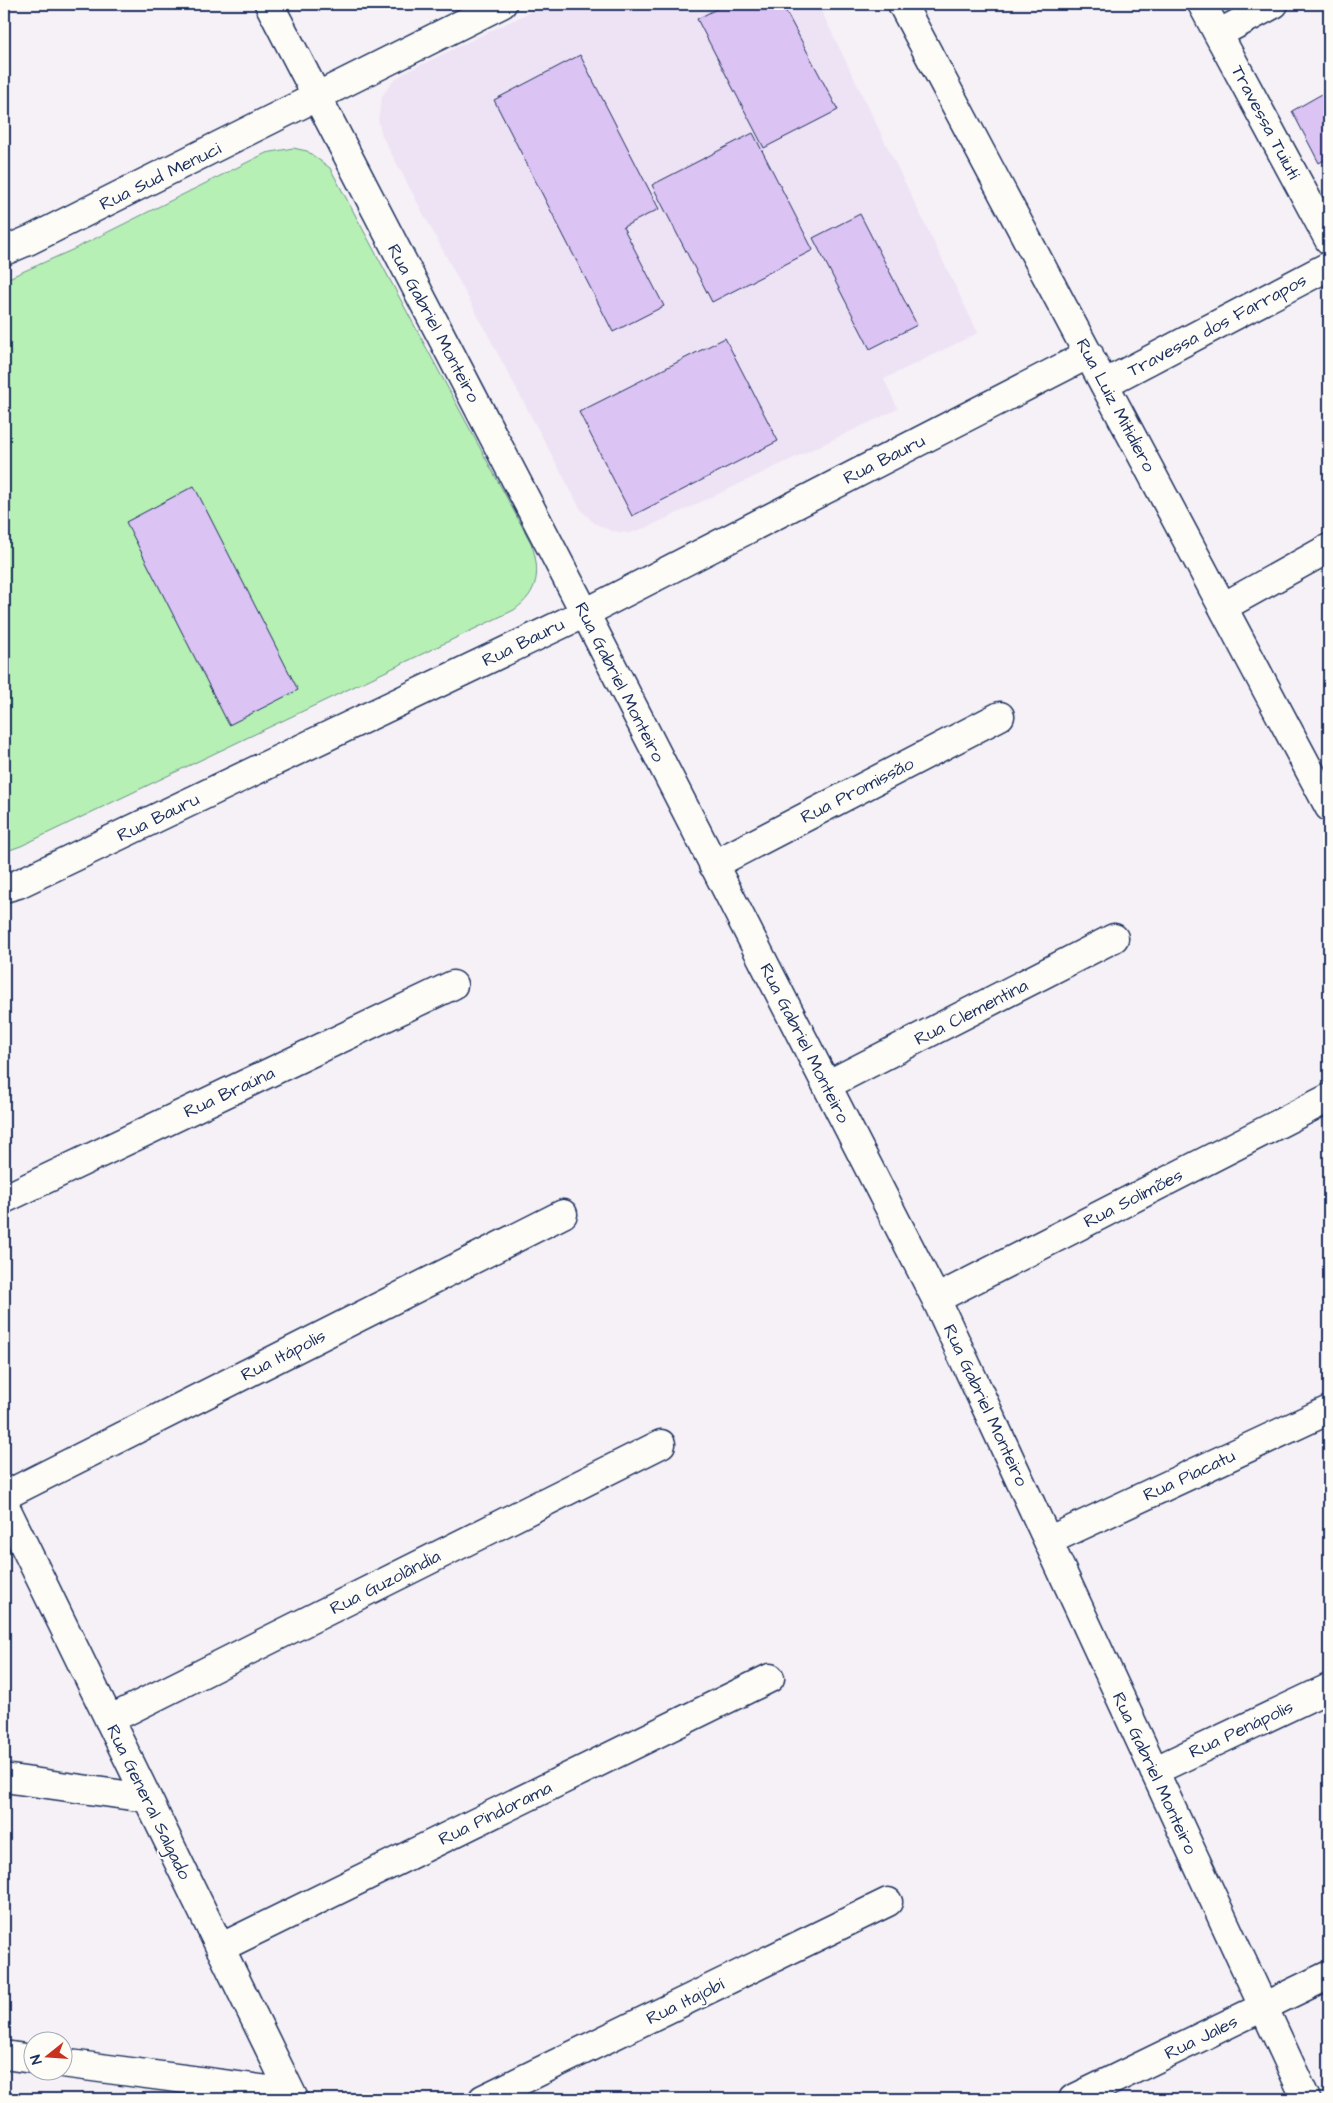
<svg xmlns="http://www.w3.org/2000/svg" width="1333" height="2103" viewBox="0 0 1333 2103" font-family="'Architects Daughter',sans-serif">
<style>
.built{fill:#eee3f5}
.green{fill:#b6f0b4;stroke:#689089}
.building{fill:#dbc3f3;stroke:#1b2f5e}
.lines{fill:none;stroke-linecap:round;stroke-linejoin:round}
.street-casing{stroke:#1b2f5e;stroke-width:31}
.street{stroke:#fdfcf7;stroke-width:28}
.labels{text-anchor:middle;stroke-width:4;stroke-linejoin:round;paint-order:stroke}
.street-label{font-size:18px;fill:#1b2f5e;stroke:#fdfcf7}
</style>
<rect width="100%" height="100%" fill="#f6f1f6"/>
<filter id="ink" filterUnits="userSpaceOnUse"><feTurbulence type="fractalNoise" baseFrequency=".02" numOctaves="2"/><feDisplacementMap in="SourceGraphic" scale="10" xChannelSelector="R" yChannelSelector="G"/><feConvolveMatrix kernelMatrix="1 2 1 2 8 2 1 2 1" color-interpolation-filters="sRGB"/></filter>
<g filter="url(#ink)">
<path class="built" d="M546,4H818L978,333L884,379L898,409L648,527L630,533L611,531L594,523L581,510L382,136L378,120L382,96L391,83L404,73Z"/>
<path class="green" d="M293,148L307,151L330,168L531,543C541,571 539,592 514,610L21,846L4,852V280L72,250L266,153Z"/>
<path class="building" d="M726,4H782L838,110L764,148L697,19Z
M580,55L659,209L623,227L664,306L613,332L494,100Z
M1329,90V157L1319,163L1292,111Z
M753,133L813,250L712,302L652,185Z
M860,214L917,325L870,349L813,238Z
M725,338L778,441L632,516L579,412Z
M194,486L298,690L229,725L126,522Z"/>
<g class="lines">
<defs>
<path id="street" d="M269,4L585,613L936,1299L1306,2099
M902,4L1329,807
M1202,4L1329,240
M1218,34L1274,4
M4,251L30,240L502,4
M1104,384L1329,266
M1223,607L1329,548
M713,865L1000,716
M4,888L18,884L585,613L1089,354
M827,1085L1114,938
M4,1199L453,985
M936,1299L1329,1098
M4,1496L563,1214
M4,1504L294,2099
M1048,1541L1329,1410
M109,1720L661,1444
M1154,1771L1329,1688
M4,1778L146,1798
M220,1948L770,1678
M4,2055L32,2059
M62,2063L291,2093
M483,2099L888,1902
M1073,2099L1329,1975"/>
</defs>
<use href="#street" class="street-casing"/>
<use href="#street" class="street"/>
</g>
</g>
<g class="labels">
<g class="street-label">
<text transform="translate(1266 122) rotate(62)" y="6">Travessa Tuiutí</text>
<text transform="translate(160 176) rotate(-26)" y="6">Rua Sud Menuci</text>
<text transform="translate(434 323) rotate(62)" y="6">Rua Gabriel Monteiro</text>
<text transform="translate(1217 325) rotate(-28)" y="6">Travessa dos Farrapos</text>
<text transform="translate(1116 405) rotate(62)" y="6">Rua Luiz Mitidiero</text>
<text transform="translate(884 459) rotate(-27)" y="6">Rua Bauru</text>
<text transform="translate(523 642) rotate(-26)" y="6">Rua Bauru</text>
<text transform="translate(620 682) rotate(63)" y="6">Rua Gabriel Monteiro</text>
<text transform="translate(857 790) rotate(-27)" y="6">Rua Promissão</text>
<text transform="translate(158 817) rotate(-26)" y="6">Rua Bauru</text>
<text transform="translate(971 1012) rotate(-27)" y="6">Rua Clementina</text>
<text transform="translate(805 1043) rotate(63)" y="6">Rua Gabriel Monteiro</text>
<text transform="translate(229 1092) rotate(-25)" y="6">Rua Braúna</text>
<text transform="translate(1133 1198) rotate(-27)" y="6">Rua Solimões</text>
<text transform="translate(283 1355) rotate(-27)" y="6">Rua Itápolis</text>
<text transform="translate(986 1405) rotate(65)" y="6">Rua Gabriel Monteiro</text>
<text transform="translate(1189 1475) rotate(-25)" y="6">Rua Piacatu</text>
<text transform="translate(385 1582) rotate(-27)" y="6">Rua Guzolândia</text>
<text transform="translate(1241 1729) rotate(-25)" y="6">Rua Penápolis</text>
<text transform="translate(1155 1773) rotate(65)" y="6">Rua Gabriel Monteiro</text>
<text transform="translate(149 1802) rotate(64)" y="6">Rua General Salgado</text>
<text transform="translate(495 1813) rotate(-26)" y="6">Rua Pindorama</text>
<text transform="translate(685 2001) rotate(-26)" y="6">Rua Itajobí</text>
<text transform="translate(1201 2037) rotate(-26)" y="6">Rua Jales</text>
</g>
</g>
<rect width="1333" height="2103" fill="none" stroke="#fdfcf7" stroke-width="20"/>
<rect x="10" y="10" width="1313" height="2083" fill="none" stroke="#1b2f5e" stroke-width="2" filter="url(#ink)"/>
<g transform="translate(48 2056) rotate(253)"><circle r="24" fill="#fdfcf7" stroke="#a3aaba"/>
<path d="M0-4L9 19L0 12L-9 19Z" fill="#c8321e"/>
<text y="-8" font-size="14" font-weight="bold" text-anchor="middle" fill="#1b2f5e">N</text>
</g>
</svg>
